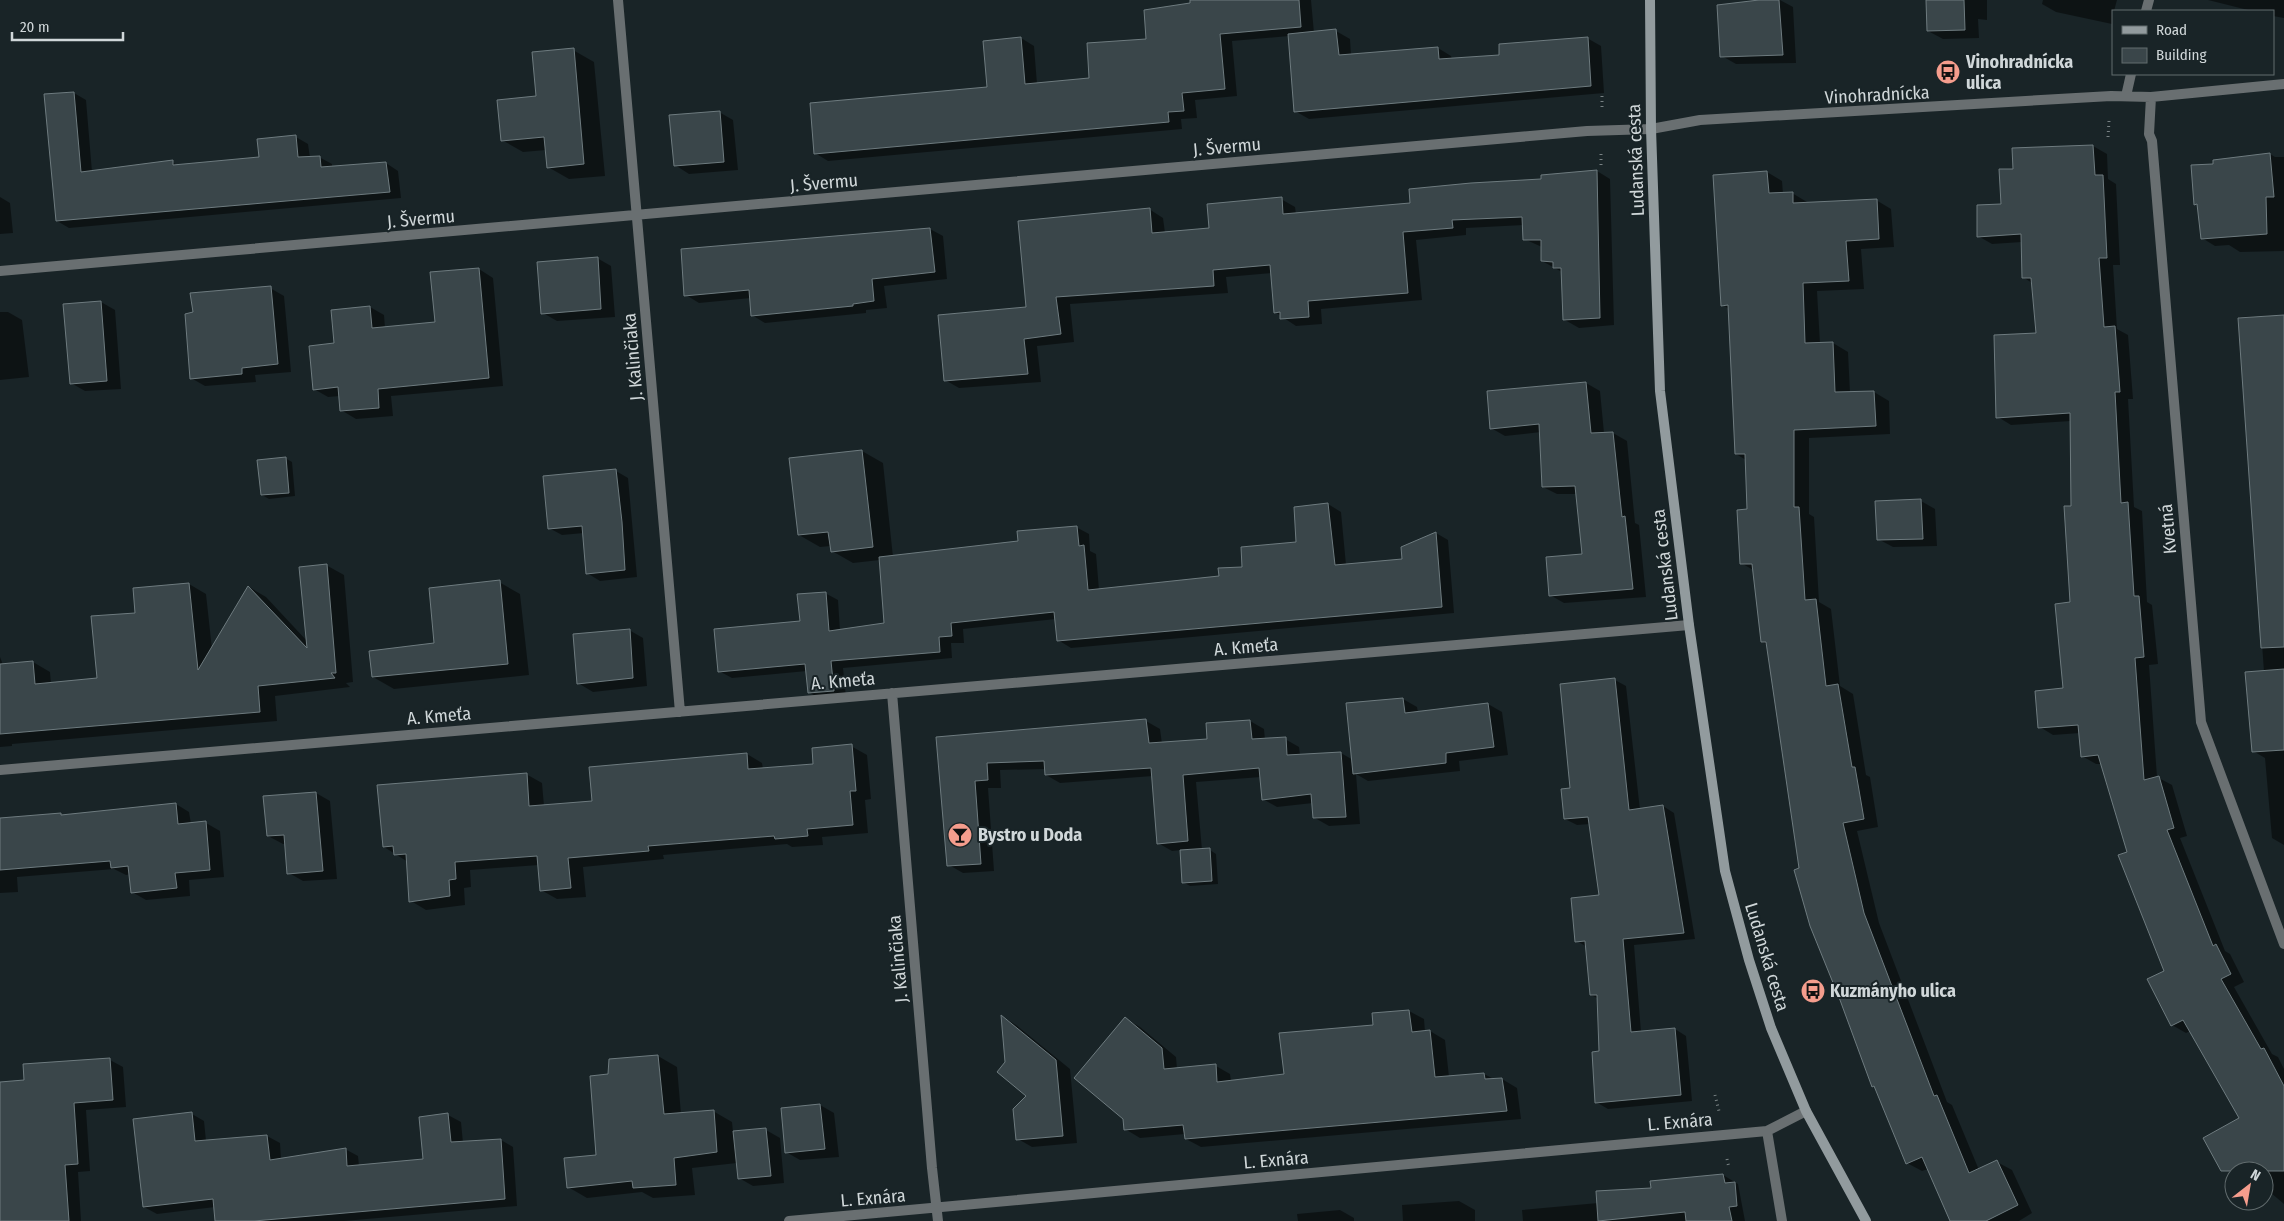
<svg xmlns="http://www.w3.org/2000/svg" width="2284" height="1221" viewBox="0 0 2284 1221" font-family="'Fira Sans Condensed',sans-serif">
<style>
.shadow{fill:#0007}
.building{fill:#3a464a;stroke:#6e7b7f}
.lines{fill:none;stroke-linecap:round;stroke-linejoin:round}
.path{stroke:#798284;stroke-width:3;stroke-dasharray:1 4;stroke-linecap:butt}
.street{stroke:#696f71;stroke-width:10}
.secondary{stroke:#929b9e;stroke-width:10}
.labels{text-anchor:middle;stroke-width:4;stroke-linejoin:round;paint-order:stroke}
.poi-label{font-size:18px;font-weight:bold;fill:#d0d7d9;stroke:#192427;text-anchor:start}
.street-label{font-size:18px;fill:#d0d7d9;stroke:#192427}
</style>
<rect width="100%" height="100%" fill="#192427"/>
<path class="shadow" d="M1191,0H1311L1314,33L1336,31L1350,39L1351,55L1438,48L1451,56L1452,60L1501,56L1587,38L1601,46L1604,93L1309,119L1295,111L1289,36L1232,41L1237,96L1195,100L1197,118L1181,119L1182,129L828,161L815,153L989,88L1021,38L1034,46L1037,84L1090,79L1148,40L1191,4Z
M1771,0H1780L1793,7L1796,63L1736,64L1722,56Z
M1927,0H1987V20L1978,19L1979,38L1943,39L1928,31Z
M2043,0H2117L2114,11H2113L2112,24L2056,12L2042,4Z
M2208,0H2284V18L2273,16V11H2252Z
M573,50L594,62L605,176L569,179L548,167L546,150L523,152L502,140Z
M74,93L86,100L92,172L172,162L179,166L260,158L296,137L308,144L310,158L319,157L332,164V168L386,163L398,171L401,198L69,228L57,221Z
M719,112L733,120L738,170L689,174L675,165Z
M2093,146L2107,154L2108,179L2116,184L2120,265H2113L2117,329L2128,335L2133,399H2128L2134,507L2142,511L2147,602L2152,605L2158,664L2149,665L2157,777L2172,785L2187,836L2180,838L2225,951L2230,954L2244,982L2234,987L2272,1054L2278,1057L2284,1069V1085L2259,1097L2284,1121V1204L2264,1187V1171H2234V1174L2220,1166L2241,1118L2190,1031L2186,1033L2172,1025L2166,971L2101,764H2096L2082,756L2080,733L2053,735L2040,727L2065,690L2072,603L2071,421L2011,425L1998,417L2038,335L2032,283L2023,277L2022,242L1992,244L1978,236L2002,205L2014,170Z
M2270,154L2275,157H2284V251L2240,252L2229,245L2215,246L2202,238L2199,206L2195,204L2214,165Z
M1597,171L1610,179L1614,325L1579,328L1565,320L1562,272L1542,261V247L1524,239V225L1466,228V235L1416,240L1422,300L1321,309L1322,324L1296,326L1275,312L1272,273L1226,277L1228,293L1070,304L1074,342L1037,346L1041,382L959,388L945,380L1028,308L1149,209L1163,218L1165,233L1210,229L1281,199L1295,207L1296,214L1412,204Z
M1767,172L1782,181L1783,194L1792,193L1807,202L1808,204L1876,200L1891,209L1894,247L1861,249L1864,289L1817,291L1820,344L1833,343L1848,352L1850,393L1874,392L1889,401L1890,434L1809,438V514L1814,517L1819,602L1831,609L1840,686L1853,694L1866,775L1870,777L1878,827L1857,831L1879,923L1947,1102L1952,1105L1979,1170L1997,1162L2012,1170L2032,1213L2019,1221H1952L1928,1169L1922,1171L1907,1163L1876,1088L1873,1086L1801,869L1768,645L1762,642L1755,571L1741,563L1748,511L1746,460L1736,454L1729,309L1723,305Z
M0,197L10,203L13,233L0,234Z
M930,229L943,236L947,279L884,286L887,308L866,310V313L765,323L752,315L751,298L699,303L686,295Z
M597,258L611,266L615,317L557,321L543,313Z
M479,269L493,278L503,386L391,396L393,416L356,419L341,410L340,396L328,397L314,389L335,344L370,307L384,315L385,328L436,323Z
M270,288L284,296L291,372L255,375L256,382L205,386L191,378Z
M101,302L115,310L121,389L85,391L71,383Z
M0,312H8L22,320L29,377L0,380Z
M2284,315V845L2272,838L2265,758L2253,751L2264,672L2239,317Z
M1586,383L1600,391L1604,433H1613L1627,441L1635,523L1639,525L1646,597L1564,603L1550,595L1584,555L1577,494H1557L1543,487L1541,432L1505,436L1491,428Z
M862,451L883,463L893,557L1019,542L1076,527L1089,534L1090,551L1096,554L1099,590L1220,577L1298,543L1295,508L1328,504L1341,512L1346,565L1403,560L1436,533L1448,540L1454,613L1071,648L1058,640L1056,619L963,629L964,643H951L952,658L843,668L846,697L821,700L809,692L807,671L732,678L719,671L802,623L825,593L838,600L840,631L886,624L880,560L853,563L832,551L831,546L820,547L799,535Z
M285,458L292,462L295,496L269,499L262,495Z
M616,471L628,478L637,577L600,581L587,573L584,533L562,535L549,528Z
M1921,501L1935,509L1937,546L1893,547L1878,539L1877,502Z
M326,565L344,575L353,682L346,683L350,687L275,696L277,721L12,744V746L0,747V657L3,665L33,662L50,672L51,684L98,680L137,614L134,589L189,584L206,594L212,649L249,587L266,597L307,641Z
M499,582L520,594L529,675L394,689L373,677L436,644Z
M629,630L643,638L647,686L593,692L578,683Z
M1615,680L1626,686L1640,810L1663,806L1674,813L1695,939L1634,945L1641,1032L1675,1029L1686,1036L1692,1101L1608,1109L1596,1102L1600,1052L1599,999L1591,995L1587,947L1577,941L1601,896L1590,824L1577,825L1565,819L1572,789Z
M1403,699L1417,707L1418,713L1488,704L1502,712L1508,755L1459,761L1460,771L1368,781L1356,774L1360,824L1329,826L1315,818L1313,803L1277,807L1263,799L1261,777L1196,782L1202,850H1210L1216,854L1218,884L1190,886L1183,882L1182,850L1172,851L1158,843L1153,776L1060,783L1046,775V769L1000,770L1001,788H988L994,871L963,873L949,865L937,738L1146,721L1160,729L1162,744L1209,740L1250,721L1264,729L1265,740L1285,739L1299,747L1300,755L1341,753L1353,760Z
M851,746L867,755L871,799L865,800L868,833L822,837L823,845L792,847L787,844L663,855L664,859L583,867L586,897L557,899L541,890L539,865L470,870L471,887L464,888L465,905L426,910L411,901L408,862L384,847L526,774L542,783L544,806L593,802L747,754L762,763L763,769L814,765Z
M316,793L330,801L337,879L303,881L289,873L286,844H283L268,836Z
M176,804L189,812L191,824L206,823L220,831L224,877L189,880L190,896L146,900L132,892L131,874L126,875L114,869L17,877L18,892L0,893V819L60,814L63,816Z
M1409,1011L1424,1019L1425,1032L1430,1031L1445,1040L1449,1077L1484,1074L1494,1079H1502L1517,1088L1521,1119L1201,1147L1186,1139L1185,1134L1140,1138L1125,1129L1126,1019L1140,1027L1176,1057L1177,1069L1216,1066L1230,1074L1231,1081L1285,1075L1375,1026Z
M1003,1017L1016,1025L1070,1069L1077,1143L1032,1147L1018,1139L1027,1096L1006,1063Z
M658,1056L677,1067L681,1114L713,1111L732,1122L733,1132L766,1130L780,1138L784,1183L753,1186L739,1178L737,1163L692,1168L695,1195L653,1198L642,1192L587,1198L568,1187L598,1156L610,1076Z
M110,1060L123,1067L126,1107L86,1110L90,1171L78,1172L81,1221H0V1122L26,1081Z
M820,1105L834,1113L839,1157L800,1160L786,1152L783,1109Z
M192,1114L204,1121L206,1141L267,1136L280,1143L281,1159L345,1149L358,1156L359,1166L424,1160L448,1115L461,1122L463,1143L501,1140L513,1147L517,1206L344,1221H216L215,1207L157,1214L144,1207Z
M1723,1175L1738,1184L1745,1221H1523L1522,1210L1598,1203L1652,1189Z
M1459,1201L1475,1210V1221H1403L1402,1205Z
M1340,1210L1354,1218V1221H1298L1297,1214Z"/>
<path class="building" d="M1190,0H1299L1301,27L1220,34L1225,89L1182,93L1184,111L1168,112L1169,122L814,154L810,103L987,87L983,41L1021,37L1025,84L1089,78L1087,43L1146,39L1144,10L1190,3Z
M1759,0H1779L1783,55L1720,57L1717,5Z
M1926,0H1964L1965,30L1927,31Z
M1336,29L1339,55L1438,47L1439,59L1499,55V44L1588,37L1591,86L1294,112L1288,34Z
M574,48L584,164L547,168L544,137L501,141L497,100L536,96L532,52Z
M74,92L81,172L173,160V165L259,157L257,139L296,135L298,157L320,156L321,167L386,162L390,192L56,221L44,94Z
M720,111L724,162L674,166L669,115Z
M2093,145L2095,175H2103L2107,258H2099L2104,327L2115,326L2120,392H2115L2121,503L2128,502L2134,596H2139L2144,657L2135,658L2144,780L2159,776L2174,828L2167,830L2213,946L2216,944L2231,974L2221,979L2261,1049L2264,1048L2284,1086V1171H2221L2203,1138L2239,1118L2183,1020L2171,1026L2147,979L2164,971L2118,855L2127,852L2098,755L2081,757L2078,725L2038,728L2035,691L2063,688L2055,604L2070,602L2064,506H2071L2070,413L1996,418L1994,335L2036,333L2031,278H2022L2021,234L1977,237V205L2001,204L1999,169H2013L2012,148Z
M2270,153L2274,197H2266L2267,234L2201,239L2197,204L2194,205L2191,165L2213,164V160Z
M1597,170L1600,318L1563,320L1561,268H1553V262L1541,261V240H1523L1522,217L1452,220L1453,228L1403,232L1408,293L1308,301L1309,317L1280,319V312L1274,313L1270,265L1213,270L1214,286L1056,297L1061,334L1024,339L1028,374L944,381L938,315L1026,307L1018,221L1150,208L1152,233L1209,228L1207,204L1282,197L1283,214L1410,203L1409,189L1471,183L1541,179V175Z
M1767,171L1769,193L1793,192V203L1877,199L1879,239L1846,241L1849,281L1803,283L1805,343L1833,342L1835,392L1874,391L1876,426L1794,430V507H1799L1805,600L1816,599L1826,686L1838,684L1852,767H1855L1864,819L1843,823L1864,913L1934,1096L1937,1095L1969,1173L1997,1160L2018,1205L1986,1221H1950L1922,1157L1906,1164L1874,1086L1872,1087L1840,1000L1810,926L1794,870L1799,868L1766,642H1761L1752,564H1740L1737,510L1747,509L1745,454H1735L1728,305L1721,306L1713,175Z
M930,228L935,272L872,279L874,301L853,304V306L751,316L749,290L684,296L681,249Z
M598,257L601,309L541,314L537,262Z
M479,268L489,378L378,389L379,408L340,411L338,387L313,390L309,346L334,343L331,310L370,306L372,328L435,322L430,272Z
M271,286L278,364L242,368V374L190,379L185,314L193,312L190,293Z
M101,301L107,381L70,384L63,304Z
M2284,315V647L2261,648L2238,318Z
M1586,382L1591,433L1613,432L1622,517L1625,516L1633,589L1549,596L1546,557L1582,554L1575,486L1542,487L1539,424L1490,429L1487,391Z
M862,450L873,547L831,552L828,532L798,535L789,458Z
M286,457L289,493L261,495L257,460Z
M616,469L622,522L625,570L586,574L582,526L548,529L543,476Z
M1921,499L1923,539L1877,540L1875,501Z
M1328,503L1335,565L1402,559L1401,547L1436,532L1442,607L1057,641L1054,612L951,623L952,636L939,637L940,652L831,661L834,691L808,693L805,664L718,672L714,629L800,621L797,594L826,592L829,631L884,623L879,557L1018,541L1017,531L1077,526L1079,546L1084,545L1088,590L1219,576L1218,568L1242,567L1241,547L1296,542L1294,507Z
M327,564L336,673H331L335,678L258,686L260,712L0,734V664L33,661L35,684L97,678L91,616L135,613L133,588L189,583L198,670L248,586L307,648L299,567Z
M500,580L508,664L372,677L369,651L434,643L429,588Z
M630,629L633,678L577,684L573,634Z
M2284,669V750L2252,752L2245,672Z
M1615,678L1629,810L1663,805L1684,933L1623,939L1631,1032L1675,1028L1681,1095L1595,1103L1592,1052L1599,1051L1597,995H1590L1585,941L1575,942L1571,898L1599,895L1588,817L1564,819L1561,789L1570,788L1560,684Z
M1403,698L1405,713L1488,703L1494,747L1446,753V763L1353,774L1346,703Z
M1146,719L1149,743L1207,739L1206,723L1250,720L1252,739L1286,737L1287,755L1341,752L1346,817L1313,818L1311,794L1262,800L1259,768L1183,775L1188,841L1157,844L1151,768L1045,775L1044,761L987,763L988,780L975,781L981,864L947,866L936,737Z
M852,744L856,791H850L853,825L807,829L808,836L775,839L774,836L648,846L649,851L568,858L571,888L540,891L537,856L455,862L456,879L449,880L450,896L409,902L406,854L394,855L393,846L383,847L377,785L527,773L529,806L592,801L589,767L747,753L748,769L813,764L812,748Z
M316,792L323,871L287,874L284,835L267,836L263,796Z
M176,803L178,824L206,821L210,870L175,873L177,888L131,893L128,866L111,868L110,861L0,870V818L61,813V815Z
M1210,848L1212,881L1182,883L1180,850Z
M1409,1010L1412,1032L1430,1030L1435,1077L1484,1073L1485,1079L1502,1078L1507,1111L1185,1139L1183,1125L1124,1130L1123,1119L1074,1078L1125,1017L1162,1048L1164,1069L1216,1064L1217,1082L1284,1074L1279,1033L1373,1025L1372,1013Z
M1001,1015L1056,1060L1063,1136L1016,1140L1013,1109L1026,1096L997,1072L1005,1062Z
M658,1055L664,1114L714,1110L717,1152L674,1158L676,1185L633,1188L632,1181L567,1188L564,1158L596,1155L590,1076L608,1074L609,1059Z
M110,1058L113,1100L74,1103L78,1164L65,1165L69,1221H0V1082L24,1080L23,1064Z
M820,1104L825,1149L785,1153L781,1108Z
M192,1112L195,1141L267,1135L270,1160L346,1148L347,1166L423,1159L419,1117L448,1113L451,1142L501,1139L505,1199L254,1221H215L213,1199L143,1207L133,1119Z
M766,1128L771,1176L738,1179L733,1131Z
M1723,1174L1725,1183L1735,1182L1737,1206L1729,1207L1732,1221H1686L1685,1212L1598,1221L1596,1191L1651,1188L1650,1181Z"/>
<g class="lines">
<path class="path" d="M1602,107V92
M2108,137L2109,121
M1601,165V153
M1715,1095L1719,1111
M1727,1159L1729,1168"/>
<path class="street" d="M618,0L680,712
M2146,11L2149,0
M2126,96L2131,74
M2151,97L2149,134L2152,141L2201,722L2284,944
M0,271L1587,131L1651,129L1700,120L2111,96L2151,97L2284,84
M892,693L932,1168L938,1221
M0,770L1689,625
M789,1221L1767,1131
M1782,1221L1767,1131L1806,1111"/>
<path class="secondary" d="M1650,0L1651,129L1660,391L1689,625L1725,871L1749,960L1771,1028L1806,1111L1866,1221"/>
</g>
<defs>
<symbol id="bus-disc" viewBox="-11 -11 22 22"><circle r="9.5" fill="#f59d8d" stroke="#192427"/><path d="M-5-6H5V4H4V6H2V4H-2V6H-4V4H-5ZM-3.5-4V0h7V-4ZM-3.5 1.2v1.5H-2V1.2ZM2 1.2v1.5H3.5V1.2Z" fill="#111"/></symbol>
<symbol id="bar-disc" viewBox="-11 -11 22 22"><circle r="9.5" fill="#f59d8d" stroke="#192427"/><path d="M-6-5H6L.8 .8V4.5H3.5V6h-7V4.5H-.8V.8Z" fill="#111"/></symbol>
</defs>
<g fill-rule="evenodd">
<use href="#bus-disc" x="1934" y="58" width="28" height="28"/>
<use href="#bar-disc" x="946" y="821" width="28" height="28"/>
<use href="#bus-disc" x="1799" y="977" width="28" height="28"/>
</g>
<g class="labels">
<g class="poi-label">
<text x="1966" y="68">Vinohradnícka<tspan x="1966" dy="21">ulica</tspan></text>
<text x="978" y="841">Bystro u Doda</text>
<text x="1830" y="997">Kuzmányho ulica</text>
</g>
<g class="street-label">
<text transform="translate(1877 95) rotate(-3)" y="6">Vinohradnícka</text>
<text transform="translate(1227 147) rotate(-5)" y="6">J. Švermu</text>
<text transform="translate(1636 160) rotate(-92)" y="6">Ludanská cesta</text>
<text transform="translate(824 183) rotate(-5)" y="6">J. Švermu</text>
<text transform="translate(421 219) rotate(-5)" y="6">J. Švermu</text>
<text transform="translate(633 357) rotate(-95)" y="6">J. Kalinčiaka</text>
<text transform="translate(2168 529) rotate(-95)" y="6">Kvetná</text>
<text transform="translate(1665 565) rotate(-97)" y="6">Ludanská cesta</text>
<text transform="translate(1246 647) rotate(-5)" y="6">A. Kmeťa</text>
<text transform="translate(843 681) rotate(-5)" y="6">A. Kmeťa</text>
<text transform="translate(439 716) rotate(-5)" y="6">A. Kmeťa</text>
<text transform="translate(1767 957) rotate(73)" y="6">Ludanská cesta</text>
<text transform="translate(898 959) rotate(-95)" y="6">J. Kalinčiaka</text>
<text transform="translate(1680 1122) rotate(-5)" y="6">L. Exnára</text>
<text transform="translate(1276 1160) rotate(-5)" y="6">L. Exnára</text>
<text transform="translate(873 1198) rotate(-5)" y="6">L. Exnára</text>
</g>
</g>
<rect x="2112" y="10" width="162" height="65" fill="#192427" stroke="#626c6e"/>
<rect x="2122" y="26" width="25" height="8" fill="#929b9e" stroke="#626c6e"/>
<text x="2156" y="35" font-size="15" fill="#d0d7d9">Road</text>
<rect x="2122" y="48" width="25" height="15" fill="#3a464a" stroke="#626c6e"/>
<text x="2156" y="60" font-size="15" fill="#d0d7d9">Building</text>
<g transform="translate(2249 1186) rotate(31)"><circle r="24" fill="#192427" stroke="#626c6e"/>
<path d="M0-4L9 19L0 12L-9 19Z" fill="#f59d8d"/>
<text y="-8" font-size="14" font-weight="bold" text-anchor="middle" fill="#d0d7d9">N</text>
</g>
<path d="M12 32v8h111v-8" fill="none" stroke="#d0d7d9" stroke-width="2.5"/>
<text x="20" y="32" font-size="15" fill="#d0d7d9" stroke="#192427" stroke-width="4" paint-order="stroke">20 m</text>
</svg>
